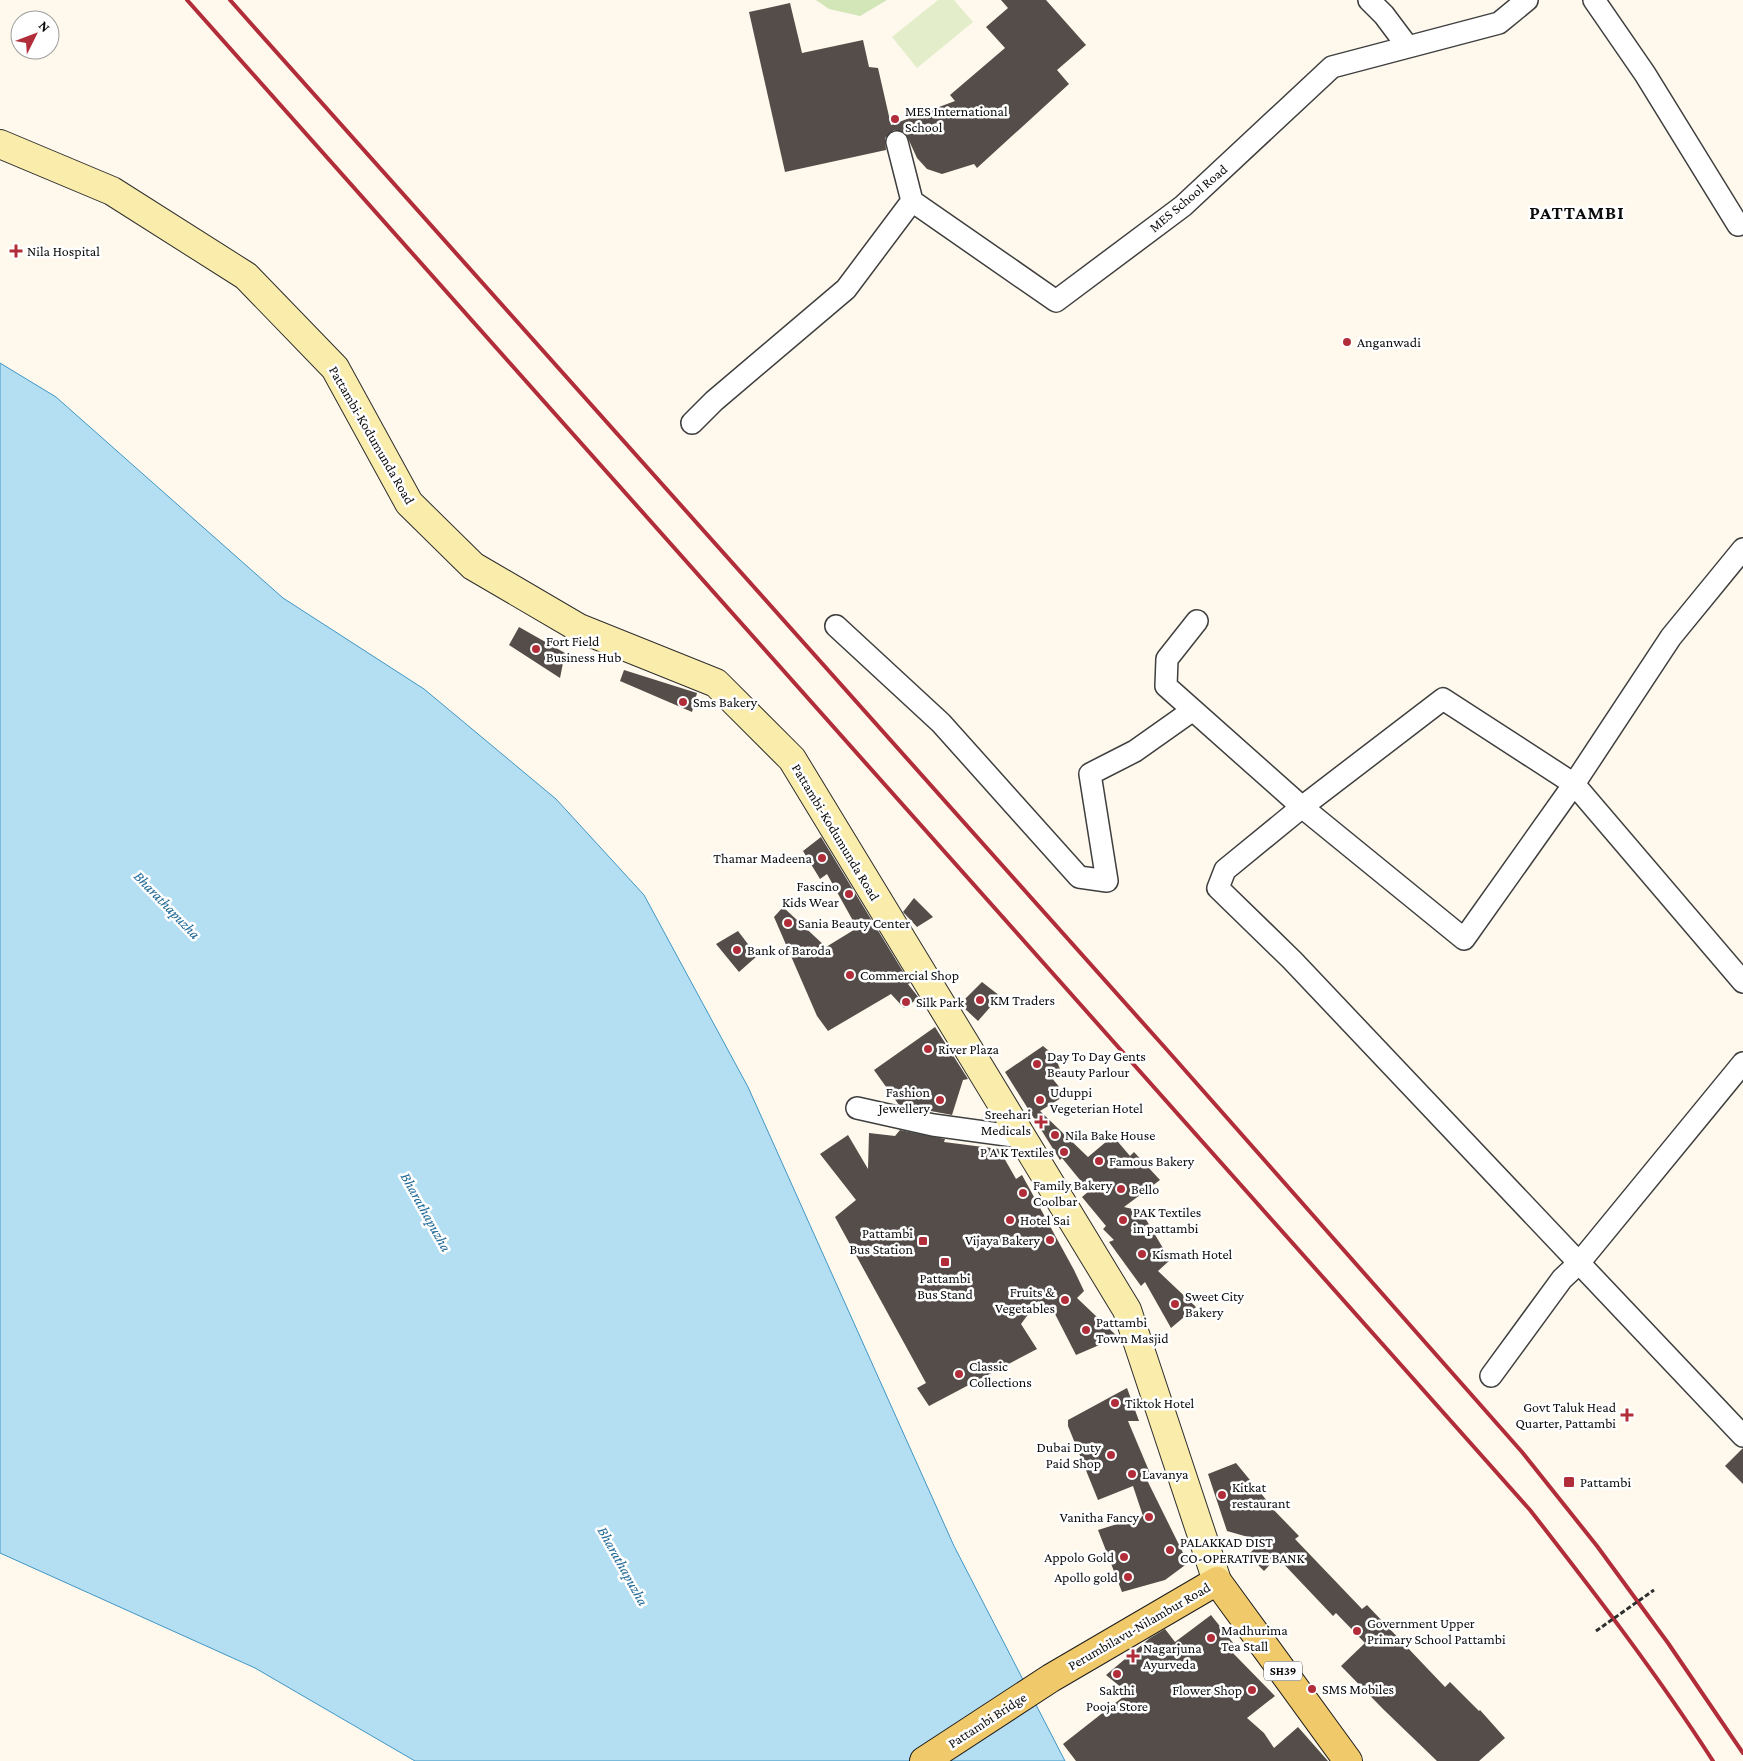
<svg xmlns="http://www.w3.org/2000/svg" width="1743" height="1761" viewBox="0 0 1743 1761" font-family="'Crimson Pro',serif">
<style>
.green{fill:#d2e6b8}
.pitch{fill:#e3edc9}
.water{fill:#b4def2;stroke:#4096c4}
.building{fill:#544d49}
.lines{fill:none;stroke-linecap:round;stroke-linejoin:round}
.street-casing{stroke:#3f3f3f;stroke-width:24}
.secondary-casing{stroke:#2e2e2e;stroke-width:30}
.primary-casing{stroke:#1d1d1d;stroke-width:30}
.street{stroke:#fff;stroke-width:21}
.secondary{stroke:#faedab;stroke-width:28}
.primary{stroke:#f0c96a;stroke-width:28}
.rail{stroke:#b22d3a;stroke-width:4}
.path-bridge{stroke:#2e2e2e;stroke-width:3;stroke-dasharray:5 2.5;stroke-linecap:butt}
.poi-dot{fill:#b22d3a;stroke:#fff;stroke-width:2}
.labels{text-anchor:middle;stroke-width:5;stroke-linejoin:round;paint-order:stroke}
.shield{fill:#fff;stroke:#555;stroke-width:1}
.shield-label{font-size:12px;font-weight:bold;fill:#0c0c0c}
.poi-label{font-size:14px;fill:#0c0c0c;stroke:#fff;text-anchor:start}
.street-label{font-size:14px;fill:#0c0c0c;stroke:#fff}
.water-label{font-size:15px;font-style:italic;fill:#1e6795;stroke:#fff}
.district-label{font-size:19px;font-weight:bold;letter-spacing:1px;fill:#0c0c0c;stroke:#fff}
</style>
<rect width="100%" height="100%" fill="#fef9ec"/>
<path class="green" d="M816,0H887L860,16L829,9Z"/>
<path class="pitch" d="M938,0H954L973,22L917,68L892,37Z"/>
<path class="water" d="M0,363L56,397L283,598L424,689L556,799L644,895L748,1087L954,1546L1065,1761H415L255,1668L0,1553Z"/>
<path class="building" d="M1001,0H1046L1086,45L1057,70L1069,84L977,168L974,164L942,174L927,169L917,158L906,134L894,130L885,138L886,150L785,172L749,12L790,3L802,53L863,40L869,67L878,68L891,125L955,101L950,95L1005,48L986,27L1008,8Z
M519,627L565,653L560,678L509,645Z
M624,670L697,693L692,712L620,681Z
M821,837L910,983L908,984L919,998L904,1008L891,994L828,1031L817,1016L774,917L783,907L826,947L857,928L827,874L820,879L803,851Z
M914,898L933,917L917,927L903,912Z
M738,931L757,956L739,972L716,944Z
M982,982L1000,996L978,1021L963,1007V1001Z
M935,1027L968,1079L963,1080L952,1115L899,1105L874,1070Z
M1043,1046L1055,1056L1061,1072L1051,1077L1066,1095L1040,1111L1088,1157L1113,1136L1130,1156L1134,1152L1160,1180L1124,1207L1141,1211L1170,1260L1158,1271L1196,1307L1171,1328L1145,1282L1141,1286L1109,1242L1114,1240L1103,1229L1106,1226L1082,1197L1089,1191L1062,1158L1060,1160L1005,1072Z
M900,1130L945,1139L944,1142L999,1149L1016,1179L1022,1175L1074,1270L1084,1291L1077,1298L1118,1337L1076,1355L1054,1312L1038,1301L1021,1324L1037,1349L929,1406L917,1388L926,1383L835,1217L856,1200L820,1154L848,1135L868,1169L869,1133L895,1136Z
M1127,1388L1139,1421H1128L1152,1478L1147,1480L1188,1563L1165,1580L1122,1592L1098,1530L1143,1516L1133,1486L1098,1500L1068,1426V1420Z
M1743,1448V1484L1725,1466Z
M1236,1463L1268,1502L1267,1503L1299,1536L1295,1539L1362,1609L1367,1605L1445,1687L1450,1682L1479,1711L1480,1710L1505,1738L1479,1761H1437L1383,1709L1341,1666L1365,1643L1336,1613L1333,1616L1277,1557L1264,1571L1248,1555L1262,1541L1227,1531L1208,1474Z
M1211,1615L1234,1644L1229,1649L1275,1696L1247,1718L1264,1733L1274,1748L1298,1727L1328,1761H1076L1063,1744L1128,1693L1106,1675L1150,1638L1165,1629L1175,1642Z"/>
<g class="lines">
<defs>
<path id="street" d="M1369,0L1384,15L1408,47
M1594,0L1645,74L1738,225
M897,142L912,201L1056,301L1183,206L1332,67L1499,23L1527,0
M692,423L714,401L846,289L912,201
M1743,549L1671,637L1574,784L1464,939L1302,807L1443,699L1574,784L1743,982
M1197,621L1167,659L1166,686L1302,807L1225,870L1218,888L1292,960L1743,1436
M836,626L941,723L1079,877L1107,881L1090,774L1135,751L1193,710
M857,1108L933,1125L1021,1137
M1491,1376L1562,1279L1579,1263L1743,1063"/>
<path id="secondary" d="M0,144L112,191L246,276L335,368L409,503L473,566L579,628L716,683L792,759L1127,1310L1217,1581"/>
<path id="primary" d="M924,1761L1051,1678L1217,1581L1348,1761"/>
</defs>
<use href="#street" class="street-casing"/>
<use href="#secondary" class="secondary-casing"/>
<use href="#primary" class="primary-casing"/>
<use href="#street" class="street"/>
<use href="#secondary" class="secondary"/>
<use href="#primary" class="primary"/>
<path class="rail" d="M187,0L1530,1510C1594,1592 1657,1674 1713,1761
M230,0L1168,1051L1522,1452L1597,1546L1668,1643L1743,1753"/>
<path class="path-bridge" d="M1596,1631L1654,1590"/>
</g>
<g class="poi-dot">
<circle cx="895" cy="119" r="5"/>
<path d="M13.5 243.5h5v5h5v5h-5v5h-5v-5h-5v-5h5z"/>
<circle cx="1347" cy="342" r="5"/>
<circle cx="536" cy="649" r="5"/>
<circle cx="683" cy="702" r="5"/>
<circle cx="822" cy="858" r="5"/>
<circle cx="849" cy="894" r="5"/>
<circle cx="788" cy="923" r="5"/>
<circle cx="737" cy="950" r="5"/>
<circle cx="850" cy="975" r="5"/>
<circle cx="980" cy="1000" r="5"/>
<circle cx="906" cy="1002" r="5"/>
<circle cx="928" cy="1049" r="5"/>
<circle cx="1037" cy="1064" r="5"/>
<circle cx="940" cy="1100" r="5"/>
<circle cx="1040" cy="1100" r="5"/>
<path d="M1038.5 1114.5h5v5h5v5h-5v5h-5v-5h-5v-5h5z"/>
<circle cx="1055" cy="1135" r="5"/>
<circle cx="1064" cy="1152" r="5"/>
<circle cx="1099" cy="1161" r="5"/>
<circle cx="1121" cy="1189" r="5"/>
<circle cx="1023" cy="1193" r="5"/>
<circle cx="1010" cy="1220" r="5"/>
<circle cx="1123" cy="1220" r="5"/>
<circle cx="1050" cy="1240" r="5"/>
<rect x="918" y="1236" width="10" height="10" rx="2.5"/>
<circle cx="1142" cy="1254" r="5"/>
<rect x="940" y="1257" width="10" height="10" rx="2.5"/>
<circle cx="1065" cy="1300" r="5"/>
<circle cx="1175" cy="1304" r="5"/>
<circle cx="1086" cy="1330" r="5"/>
<circle cx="959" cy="1374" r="5"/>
<circle cx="1115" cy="1403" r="5"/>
<path d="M1624.5 1407.5h5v5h5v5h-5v5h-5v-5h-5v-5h5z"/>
<circle cx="1111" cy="1455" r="5"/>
<circle cx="1132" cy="1474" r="5"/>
<rect x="1563" y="1476" width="12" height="12" rx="2.5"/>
<circle cx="1222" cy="1495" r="5"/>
<circle cx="1149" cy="1517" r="5"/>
<circle cx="1170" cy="1550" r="5"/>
<circle cx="1124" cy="1557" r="5"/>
<circle cx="1128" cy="1577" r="5"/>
<circle cx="1357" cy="1631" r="5"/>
<circle cx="1211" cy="1638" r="5"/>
<path d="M1130.5 1648.5h5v5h5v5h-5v5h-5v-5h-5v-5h5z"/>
<circle cx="1117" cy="1674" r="5"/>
<circle cx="1312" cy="1689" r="5"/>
<circle cx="1252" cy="1690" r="5"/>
</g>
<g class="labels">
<rect class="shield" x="1264" y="1661.5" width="38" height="19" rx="4"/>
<g class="shield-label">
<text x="1283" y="1675">SH39</text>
</g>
<g class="poi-label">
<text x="905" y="116">MES International<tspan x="905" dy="16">School</tspan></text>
<text x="27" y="256">Nila Hospital</text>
<text x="1357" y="347">Anganwadi</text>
<text x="546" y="646">Fort Field<tspan x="546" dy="16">Business Hub</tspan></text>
<text x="693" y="707">Sms Bakery</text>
<text x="812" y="863" text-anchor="end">Thamar Madeena</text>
<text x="839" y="891" text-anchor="end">Fascino<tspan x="839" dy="16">Kids Wear</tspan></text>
<text x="798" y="928">Sania Beauty Center</text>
<text x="747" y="955">Bank of Baroda</text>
<text x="860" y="980">Commercial Shop</text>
<text x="990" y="1005">KM Traders</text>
<text x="916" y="1007">Silk Park</text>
<text x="938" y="1054">River Plaza</text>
<text x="1047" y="1061">Day To Day Gents<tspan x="1047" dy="16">Beauty Parlour</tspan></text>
<text x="930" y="1097" text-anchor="end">Fashion<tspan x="930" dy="16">Jewellery</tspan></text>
<text x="1050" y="1097">Uduppi<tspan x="1050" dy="16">Vegeterian Hotel</tspan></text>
<text x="1031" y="1119" text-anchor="end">Sreehari<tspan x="1031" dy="16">Medicals</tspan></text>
<text x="1065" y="1140">Nila Bake House</text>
<text x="1054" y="1157" text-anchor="end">P A K Textiles</text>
<text x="1109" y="1166">Famous Bakery</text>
<text x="1033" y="1190">Family Bakery<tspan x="1033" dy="16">Coolbar</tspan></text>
<text x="1131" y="1194">Bello</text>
<text x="1133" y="1217">PAK Textiles<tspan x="1133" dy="16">in pattambi</tspan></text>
<text x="1020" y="1225">Hotel Sai</text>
<text x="913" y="1238" text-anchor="end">Pattambi<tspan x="913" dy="16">Bus Station</tspan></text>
<text x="1040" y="1245" text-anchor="end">Vijaya Bakery</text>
<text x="1152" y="1259">Kismath Hotel</text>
<text x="945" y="1283" text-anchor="middle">Pattambi<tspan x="945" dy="16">Bus Stand</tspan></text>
<text x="1055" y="1297" text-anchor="end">Fruits &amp;<tspan x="1055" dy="16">Vegetables</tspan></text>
<text x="1185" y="1301">Sweet City<tspan x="1185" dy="16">Bakery</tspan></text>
<text x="1096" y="1327">Pattambi<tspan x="1096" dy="16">Town Masjid</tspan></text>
<text x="969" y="1371">Classic<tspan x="969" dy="16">Collections</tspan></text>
<text x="1125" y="1408">Tiktok Hotel</text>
<text x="1616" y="1412" text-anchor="end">Govt Taluk Head<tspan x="1616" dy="16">Quarter, Pattambi</tspan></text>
<text x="1101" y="1452" text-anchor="end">Dubai Duty<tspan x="1101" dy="16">Paid Shop</tspan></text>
<text x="1142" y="1479">Lavanya</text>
<text x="1580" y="1487">Pattambi</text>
<text x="1232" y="1492">Kitkat<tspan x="1232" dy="16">restaurant</tspan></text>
<text x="1139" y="1522" text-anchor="end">Vanitha Fancy</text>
<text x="1180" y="1547">PALAKKAD DIST<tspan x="1180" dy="16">CO-OPERATIVE BANK</tspan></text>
<text x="1114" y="1562" text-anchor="end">Appolo Gold</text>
<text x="1118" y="1582" text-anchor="end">Apollo gold</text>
<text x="1367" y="1628">Government Upper<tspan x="1367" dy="16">Primary School Pattambi</tspan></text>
<text x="1221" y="1635">Madhurima<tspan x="1221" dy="16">Tea Stall</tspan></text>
<text x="1143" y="1653">Nagarjuna<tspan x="1143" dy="16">Ayurveda</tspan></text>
<text x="1322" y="1694">SMS Mobiles</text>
<text x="1117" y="1695" text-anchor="middle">Sakthi<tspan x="1117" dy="16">Pooja Store</tspan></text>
<text x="1242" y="1695" text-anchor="end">Flower Shop</text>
</g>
<g class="street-label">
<text transform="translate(1188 198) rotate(-40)" y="5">MES School Road</text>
<text transform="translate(372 435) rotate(60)" y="5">Pattambi-Kodumunda Road</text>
<text transform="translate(836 832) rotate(59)" y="5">Pattambi-Kodumunda Road</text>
<text transform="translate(1139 1626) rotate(-30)" y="5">Perumbilavu-Nilambur Road</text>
<text transform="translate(987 1720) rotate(-33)" y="5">Pattambi Bridge</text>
</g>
<g class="water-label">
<text transform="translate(167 905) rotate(46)" y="5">Bharathapuzha</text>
<text transform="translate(426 1212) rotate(61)" y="5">Bharathapuzha</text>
<text transform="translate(623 1566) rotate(61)" y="5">Bharathapuzha</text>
</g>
<g class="district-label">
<text x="1577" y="219">PATTAMBI</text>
</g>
</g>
<g transform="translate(35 35) rotate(48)"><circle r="24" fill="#ffffff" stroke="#9e9e9e"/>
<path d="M0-4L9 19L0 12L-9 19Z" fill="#b22d3a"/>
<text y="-8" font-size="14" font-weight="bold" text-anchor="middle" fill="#0c0c0c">N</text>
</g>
</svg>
